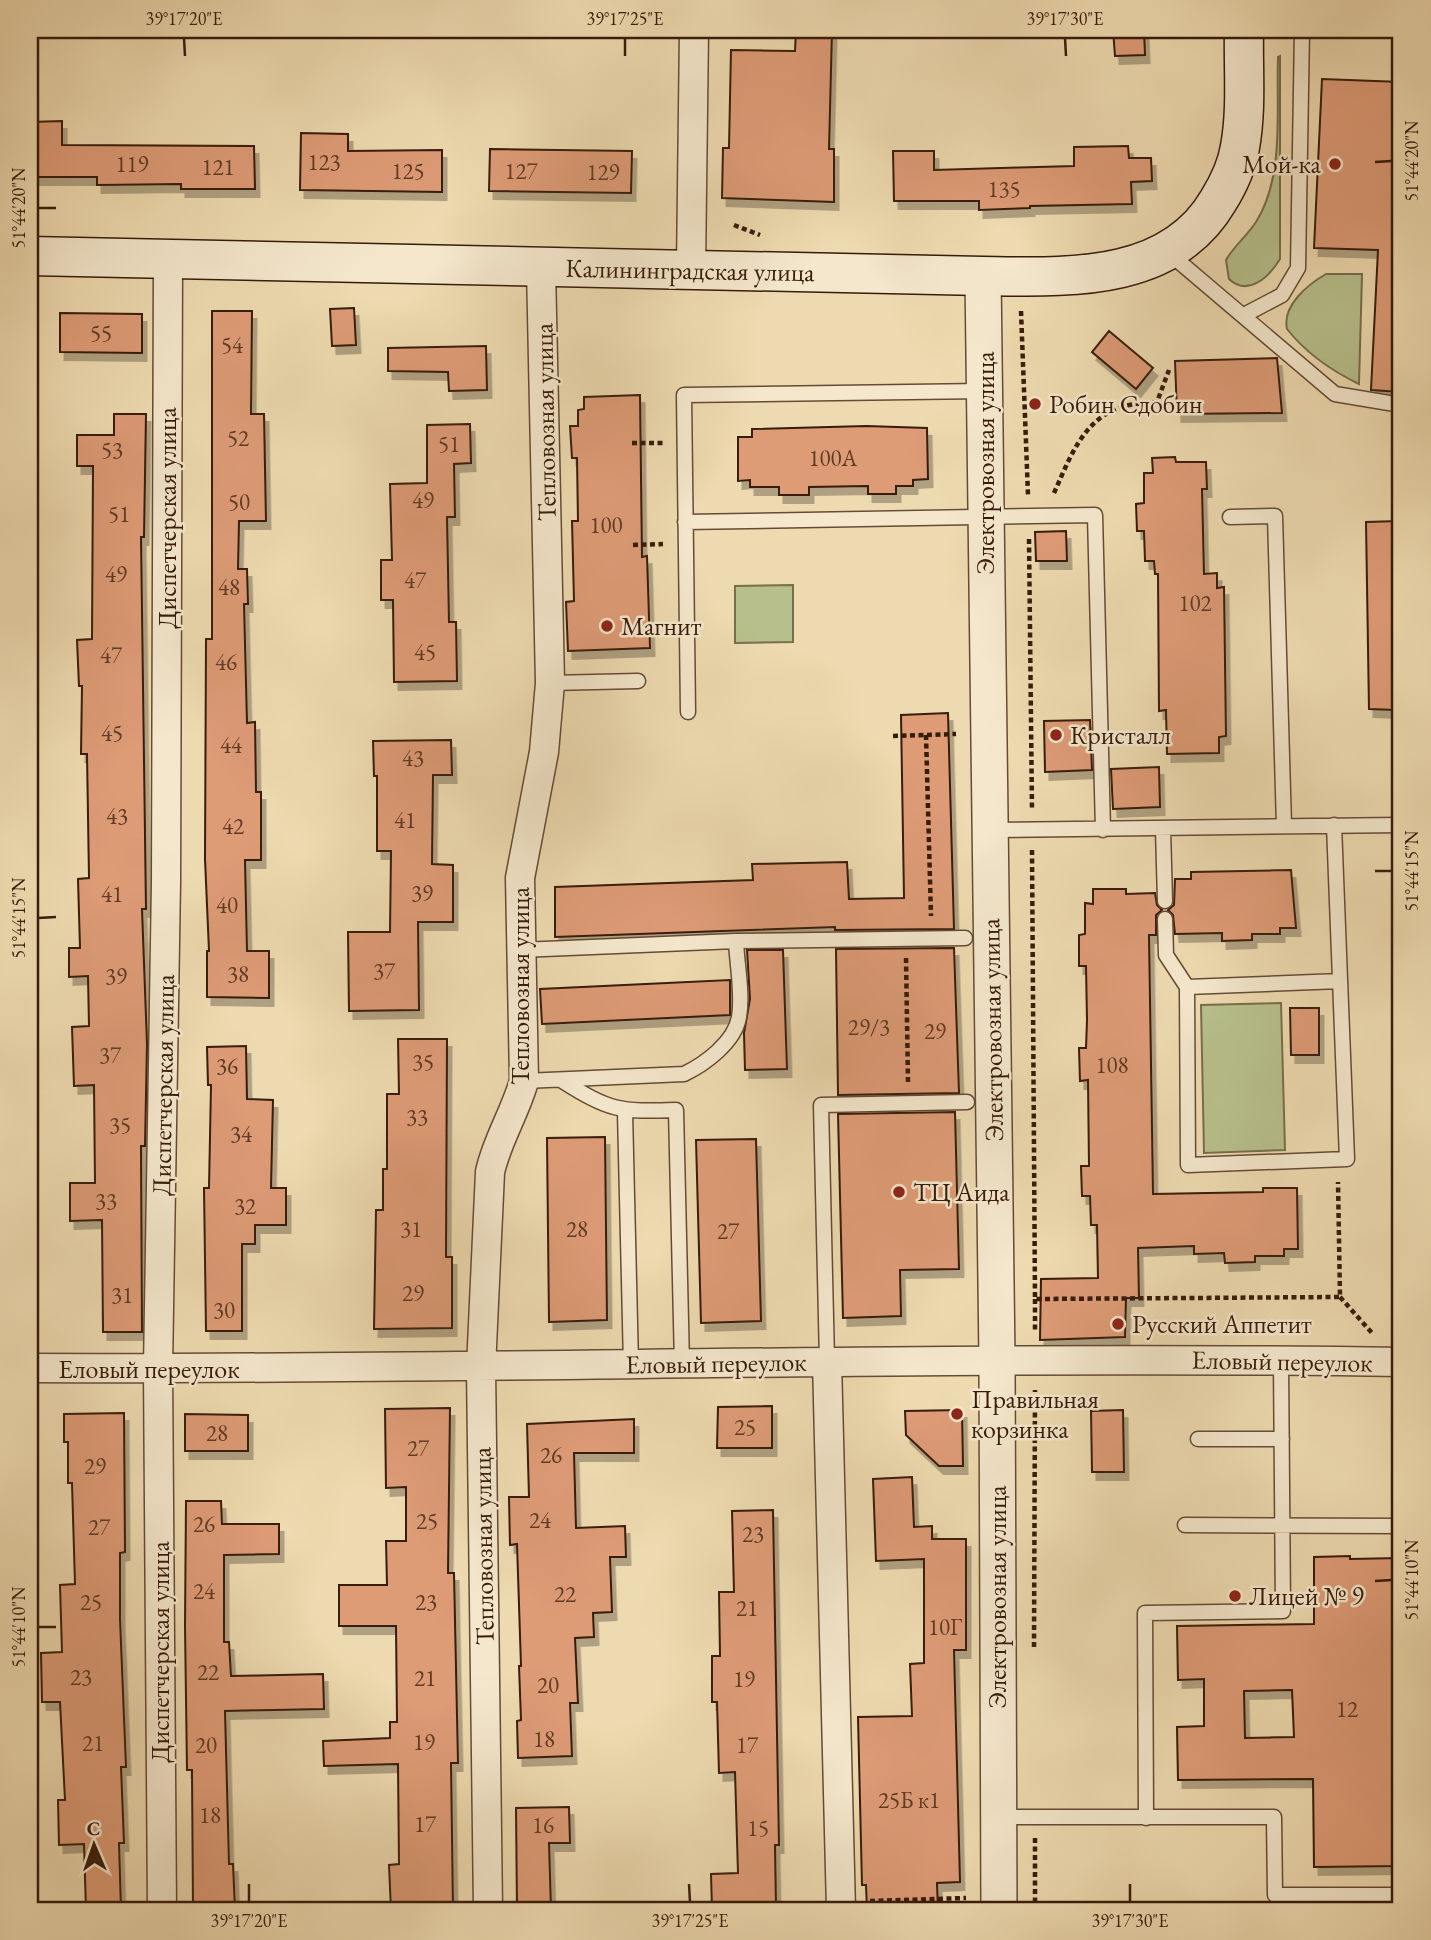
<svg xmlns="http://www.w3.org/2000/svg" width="1431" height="1940" viewBox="0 0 1431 1940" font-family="'EB Garamond',serif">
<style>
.green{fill:#b7c08c;stroke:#776e4b;stroke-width:2}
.building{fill:#dd9b76;stroke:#371b0a;stroke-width:2;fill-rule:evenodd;filter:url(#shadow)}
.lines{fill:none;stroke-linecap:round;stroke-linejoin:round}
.service-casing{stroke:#654b34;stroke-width:17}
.minor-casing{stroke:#654b34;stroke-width:31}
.tertiary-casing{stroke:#654b34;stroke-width:38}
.secondary-casing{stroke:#371b0a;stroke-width:41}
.path{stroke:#371b0a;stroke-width:4.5;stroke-dasharray:5 3.5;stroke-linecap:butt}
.service{stroke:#f4e7cc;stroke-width:14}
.minor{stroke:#f4e7cc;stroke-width:28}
.tertiary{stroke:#f4e7cc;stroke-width:35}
.secondary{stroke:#f4e7cc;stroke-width:38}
.ticks{fill:none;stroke:#371b0a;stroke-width:2.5}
.poi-dot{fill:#8f2418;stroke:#f4e7cc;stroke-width:2.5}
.labels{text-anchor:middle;stroke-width:5;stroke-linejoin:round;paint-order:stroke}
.number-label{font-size:23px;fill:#603b25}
.poi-label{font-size:26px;fill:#371b0a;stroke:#f4e7cc;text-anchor:start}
.street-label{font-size:26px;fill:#371b0a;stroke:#f4e7cc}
.neatline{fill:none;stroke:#371b0a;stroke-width:2.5}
.ticks-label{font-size:18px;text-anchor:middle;fill:#371b0a}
</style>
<defs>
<filter id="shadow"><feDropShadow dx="4.5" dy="8" stdDeviation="0" flood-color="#0004"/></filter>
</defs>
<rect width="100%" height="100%" fill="#eedab0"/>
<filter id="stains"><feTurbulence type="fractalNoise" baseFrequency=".00286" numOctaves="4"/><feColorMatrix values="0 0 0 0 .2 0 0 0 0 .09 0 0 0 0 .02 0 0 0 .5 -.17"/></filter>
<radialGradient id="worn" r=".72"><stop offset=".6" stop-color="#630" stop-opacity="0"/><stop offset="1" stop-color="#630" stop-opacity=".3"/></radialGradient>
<path class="green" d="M1280,56V259C1269,277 1248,297 1229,279L1226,260C1234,246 1247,236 1256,222C1285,176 1276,109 1278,57Z
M1326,274H1362L1359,384C1332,371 1306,353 1287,329C1282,306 1307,285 1326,274Z
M793,585V642L735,643V586Z
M1281,1003L1285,1150L1204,1153L1201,1005Z"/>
<path class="building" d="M796,30H832L829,149H834V202L722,198L723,148H729L731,50L795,51Z
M1113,30H1144L1145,55L1115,56Z
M1322,79L1401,82V392L1371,390L1378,250L1314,248Z
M62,121V145L254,146L255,189H181V184L97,185V177H30V122Z
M301,133L348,134V151L442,150V192L300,190Z
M1128,146L1129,158H1151L1152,181L1131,182L1132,204L1030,206V208L979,210V201H894L893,151H934V170L1074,166V147Z
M490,149L632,151L631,193L489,191Z
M354,308L356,345L332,346L330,309Z
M212,311H252L251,414H264L266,521H239L238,569H247L248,604H244L247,723L255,722L256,792H261V860H245L247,951H269V998L207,997V951H209L205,859L206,639H212Z
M60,313L142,314V353L60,352Z
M1109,331L1153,368L1136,389L1092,352Z
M486,346L487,390L449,391L448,372L388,371V348Z
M1277,358L1282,413L1177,414L1175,361Z
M640,395L642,557L647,556L650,648L568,651L566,602L574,601L572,521H578L577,458H572L570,426H578V410L584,409V397Z
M114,414H146L144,537H141L146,909H142L147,1044L145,1146H141L142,1332H103L102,1220L70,1221V1183H95L94,1085L74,1086L72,1027L89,1026L88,976L69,977V948H80L78,879L89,878L87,754H81L82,686H79L77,640L92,639L93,466H77V435H114Z
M470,424L471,463L454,464L455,517H447L449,622H456L457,681L394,682L393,600H381V560H392L390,484L427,483V425Z
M866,426L927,428L928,479L913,480V486H896V494H868V486L809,487V495H779V487H750V480L738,481V437H752V429Z
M1175,457L1176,462H1206L1207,489H1202L1204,574L1217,573V588L1224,587L1226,736L1219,737V753L1167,754L1166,710L1159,711L1158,574H1155L1154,561H1145L1144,531H1137L1136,504L1144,503V473H1153L1152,458Z
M1399,521L1396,710L1369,709L1366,522Z
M1066,531L1067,561H1036L1035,532Z
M948,713L954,929L835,930V927L555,937V887L753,880L752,864L847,862L849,899L904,898L901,715Z
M1090,720L1092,770L1045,772L1044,721Z
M451,740L452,775H433L432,864L453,865V922H418L419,1010L349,1011L348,932H390L391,851H377V776H374L373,741Z
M1159,767L1160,807L1113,809L1111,769Z
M1291,870L1296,928H1280V934H1252V940L1222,941V933L1175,934L1173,915L1168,910L1174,905L1175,879H1191V872Z
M1093,889H1126V894L1155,893L1157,905L1162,910L1156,915V935H1149L1153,1194L1263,1192V1188H1297L1298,1249H1284V1256H1255V1262L1225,1263L1224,1253L1194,1254V1246L1138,1248L1139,1298H1126L1125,1337L1040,1340L1041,1279L1098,1278L1097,1225H1091L1090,1196H1082L1081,1166H1089L1088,1080L1080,1081L1079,1048H1086L1087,1020L1086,966H1079V935L1085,934V903L1093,904Z
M954,948L959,1093L838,1095L836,949Z
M747,950H783L787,1069L745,1070L744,1033L750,999Z
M730,980V1015L542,1024L540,989Z
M1290,1008H1319V1055H1291Z
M398,1039H447L446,1257H452V1328L374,1329L376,1210H383V1169H387V1094H399Z
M246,1046L247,1099L273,1100L271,1188H286V1225H255V1244H242V1331H206L204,1188H209L211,1085H208L207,1047Z
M955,1112L959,1269L900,1270L901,1316L843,1318L838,1114Z
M605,1137L607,1320L549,1322L547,1138Z
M756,1139L761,1321L701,1323L696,1140Z
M772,1406V1448H717L718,1407Z
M450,1408L448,1573H454L458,1763H451L453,1910H391L389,1865L399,1864L398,1764L324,1766L323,1741L390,1738V1722H397L396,1626H339V1585H387L386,1541H406V1487L386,1488L385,1409Z
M962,1410L963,1466H939L906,1435L905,1411Z
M1123,1410L1124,1472H1092L1091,1411Z
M124,1413L125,1552L120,1553V1619L126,1767H121L124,1843H119L121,1910H86L84,1844L59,1845L58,1800H65L60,1702H42L41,1653L62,1652L60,1585L75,1584L72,1483H68V1442H64V1414Z
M185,1414L248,1415V1451H185Z
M634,1419V1453H574L576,1528L625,1526L626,1557H610L612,1612L593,1613L594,1637L575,1638L578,1703H570L572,1756L518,1758L517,1721L521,1720L519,1666H521L517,1544L510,1545L509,1497H529L527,1424Z
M912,1477L914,1527L932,1526V1539H966V1650H954L960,1882L937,1883L938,1910H867L866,1885H862L858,1717L912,1716L910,1664L924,1663V1559L876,1561L873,1479Z
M186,1501H221L222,1524H279V1554L224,1555V1642H229L231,1676L323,1674L324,1709L225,1711L229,1864H233L235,1910H193L192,1770H187L185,1626Z
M773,1510L779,1845H775L776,1908L712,1910L711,1874L738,1873L735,1772L719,1773L717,1702H712V1656H720L719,1592H734L732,1511Z
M1350,1556V1559L1401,1558V1866L1314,1867L1313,1779L1178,1780L1177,1727L1204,1726V1679L1178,1680L1177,1626L1314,1624V1557ZM1292,1690L1294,1737L1245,1738L1244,1691Z
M569,1807L570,1843H549L551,1910H517L516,1808Z"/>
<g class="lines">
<defs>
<path id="service" d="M1170,254L1335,394L1401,405
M1244,315L1282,295L1298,268L1302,30
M1230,517L1275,516L1284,826
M685,522L1095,515L1103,830
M550,683L638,681
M688,712L684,395L983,391
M1334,825L1347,1159L1188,1165L1187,987L1340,981
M1163,829L1165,901
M990,830L1401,825
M1165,919L1166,955L1187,987
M520,950L736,941L965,938
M561,1080C610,1111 619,1112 676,1110L682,1364
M524,1081L684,1074C705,1064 735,1042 739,1017C743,994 737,965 736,941
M625,1112L631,1365
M827,1361L821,1105L967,1102
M1198,1439H1282
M1185,1525L1401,1526
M999,1817H1274L1275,1895H1401
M1146,1818L1145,1613L1283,1611L1281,1361"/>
<path id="minor" d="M691,269L694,30
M827,1361L841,1910
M30,1368C487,1370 944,1355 1401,1362
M162,1910L158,1369L166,882L168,260
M488,1910L481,1368L490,1172C497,1140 515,1113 524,1081L520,878L544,752L550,683L541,268"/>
<path id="tertiary" d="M983,276L997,1360L999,1910"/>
<path id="secondary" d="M30,256L983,276C1067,277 1170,283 1218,201C1228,185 1237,166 1240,147C1247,109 1243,68 1244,30"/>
</defs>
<use href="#service" class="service-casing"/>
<use href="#minor" class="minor-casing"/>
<use href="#tertiary" class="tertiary-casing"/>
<use href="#secondary" class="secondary-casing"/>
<path class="path" d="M734,225L760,235
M1021,311L1028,495
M632,443H663
M1054,493C1069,460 1082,421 1119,408C1130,403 1145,404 1157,402L1169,370
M1029,539L1032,810
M633,545L663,544
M926,735L931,916
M893,736L956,734
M1032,850L1035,1299L1340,1297L1338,1182
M906,958L908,1082
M1340,1297L1372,1333
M1035,1299V1332
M1034,1647L1035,1390
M1035,1838V1910
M870,1901L966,1898"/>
<use href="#service" class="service"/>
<use href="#minor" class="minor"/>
<use href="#tertiary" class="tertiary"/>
<use href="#secondary" class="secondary"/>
</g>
<path class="ticks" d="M184,38L185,56M625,38V56M1065,38L1066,56M1375,162L1392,161M38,208H56M1375,871H1392M38,918L56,917M1375,1581L1392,1580M38,1627H56M249,1884V1902M689,1884L690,1902M1130,1884V1902"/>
<g class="poi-dot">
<circle cx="1335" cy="164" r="7"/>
<circle cx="1035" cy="404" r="7"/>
<circle cx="607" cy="626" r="7"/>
<circle cx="1056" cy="735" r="7"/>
<circle cx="899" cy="1192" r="7"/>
<circle cx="1118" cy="1324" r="7"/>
<circle cx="957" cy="1414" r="7"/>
<circle cx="1235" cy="1596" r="7"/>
</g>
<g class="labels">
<g class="number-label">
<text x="324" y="170">123</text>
<text x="132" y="172">119</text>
<text x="218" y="175">121</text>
<text x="408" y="179">125</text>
<text x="521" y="179">127</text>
<text x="603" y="180">129</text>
<text x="1004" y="197">135</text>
<text x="101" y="341">55</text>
<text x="232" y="353">54</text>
<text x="238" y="446">52</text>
<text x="449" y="452">51</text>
<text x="112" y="458">53</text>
<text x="833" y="466">100А</text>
<text x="423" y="508">49</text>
<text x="239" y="510">50</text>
<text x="119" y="522">51</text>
<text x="606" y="533">100</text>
<text x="116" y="582">49</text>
<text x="415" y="588">47</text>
<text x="229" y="595">48</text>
<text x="1195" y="611">102</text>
<text x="425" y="660">45</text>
<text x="111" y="663">47</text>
<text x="226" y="670">46</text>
<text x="112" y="741">45</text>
<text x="231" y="753">44</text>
<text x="413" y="766">43</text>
<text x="117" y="824">43</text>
<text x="405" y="828">41</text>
<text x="233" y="834">42</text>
<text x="422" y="901">39</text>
<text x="112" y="902">41</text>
<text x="227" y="913">40</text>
<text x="384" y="979">37</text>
<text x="238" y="982">38</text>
<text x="116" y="984">39</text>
<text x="869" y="1035">29/3</text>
<text x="935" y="1039">29</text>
<text x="110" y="1063">37</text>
<text x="423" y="1070">35</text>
<text x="1112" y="1073">108</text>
<text x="227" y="1074">36</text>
<text x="417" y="1125">33</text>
<text x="120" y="1133">35</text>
<text x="241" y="1142">34</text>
<text x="106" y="1209">33</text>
<text x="245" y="1214">32</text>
<text x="411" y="1237">31</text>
<text x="577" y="1237">28</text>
<text x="728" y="1239">27</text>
<text x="413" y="1301">29</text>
<text x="122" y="1303">31</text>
<text x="224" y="1318">30</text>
<text x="745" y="1435">25</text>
<text x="217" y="1441">28</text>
<text x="418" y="1456">27</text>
<text x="551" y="1463">26</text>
<text x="95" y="1474">29</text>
<text x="540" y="1528">24</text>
<text x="427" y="1529">25</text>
<text x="204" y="1532">26</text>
<text x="99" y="1535">27</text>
<text x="753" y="1542">23</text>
<text x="204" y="1599">24</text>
<text x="565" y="1602">22</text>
<text x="91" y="1610">25</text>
<text x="426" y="1610">23</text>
<text x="747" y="1616">21</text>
<text x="945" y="1635">10Г</text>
<text x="208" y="1680">22</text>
<text x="81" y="1685">23</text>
<text x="425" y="1686">21</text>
<text x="744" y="1687">19</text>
<text x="548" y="1693">20</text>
<text x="1347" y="1717">12</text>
<text x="544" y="1747">18</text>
<text x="424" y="1750">19</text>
<text x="93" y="1751">21</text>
<text x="206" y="1753">20</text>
<text x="747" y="1753">17</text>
<text x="909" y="1808">25Б к1</text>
<text x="210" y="1823">18</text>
<text x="425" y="1832">17</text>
<text x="543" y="1833">16</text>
<text x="758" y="1836">15</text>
</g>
<g class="poi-label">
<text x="1321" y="173" text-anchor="end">Мой-ка</text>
<text x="1049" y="413">Робин Сдобин</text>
<text x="621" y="635">Магнит</text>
<text x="1070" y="744">Кристалл</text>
<text x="913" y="1201">ТЦ Аида</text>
<text x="1132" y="1333">Русский Аппетит</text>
<text x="971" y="1408">Правильная<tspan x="971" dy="30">корзинка</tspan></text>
<text x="1249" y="1605">Лицей № 9</text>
</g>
<g class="street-label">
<text transform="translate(690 270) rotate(1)" y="9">Калининградская улица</text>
<text transform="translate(545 422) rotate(-91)" y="9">Тепловозная улица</text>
<text transform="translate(985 463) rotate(-90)" y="9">Электровозная улица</text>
<text transform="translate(167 518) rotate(-90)" y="9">Диспетчерская улица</text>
<text transform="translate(520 986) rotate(-90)" y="9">Тепловозная улица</text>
<text transform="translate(992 1030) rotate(-91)" y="9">Электровозная улица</text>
<text transform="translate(163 1085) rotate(-89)" y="9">Диспетчерская улица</text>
<text transform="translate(1282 1361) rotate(1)" y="9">Еловый переулок</text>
<text transform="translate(716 1363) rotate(-1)" y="9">Еловый переулок</text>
<text x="149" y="1378">Еловый переулок</text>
<text transform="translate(483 1546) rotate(-91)" y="9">Тепловозная улица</text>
<text transform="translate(997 1597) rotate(-90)" y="9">Электровозная улица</text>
<text transform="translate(160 1652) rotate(-90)" y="9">Диспетчерская улица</text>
</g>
</g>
<rect width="1431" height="1940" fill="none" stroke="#eedab0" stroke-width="77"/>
<g transform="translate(94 1845) rotate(358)" stroke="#f4e7cc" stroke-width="5" paint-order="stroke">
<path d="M0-5L12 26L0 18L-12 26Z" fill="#371b0a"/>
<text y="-10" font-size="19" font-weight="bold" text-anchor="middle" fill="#371b0a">С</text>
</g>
<rect x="38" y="38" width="1354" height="1864" class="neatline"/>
<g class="ticks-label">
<text x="184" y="25">39°17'20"E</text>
<text x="625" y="25">39°17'25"E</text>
<text x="1065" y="25">39°17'30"E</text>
<text transform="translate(1412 161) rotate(-90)" y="6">51°44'20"N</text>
<text transform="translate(19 208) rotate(-90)" y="6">51°44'20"N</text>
<text transform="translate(1412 871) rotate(-90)" y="6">51°44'15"N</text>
<text transform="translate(19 918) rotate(-90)" y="6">51°44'15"N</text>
<text transform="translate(1412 1580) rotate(-90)" y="6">51°44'10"N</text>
<text transform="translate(19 1627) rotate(-90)" y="6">51°44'10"N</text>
<text x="249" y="1927">39°17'20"E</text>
<text x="690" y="1927">39°17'25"E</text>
<text x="1130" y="1927">39°17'30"E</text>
</g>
<rect width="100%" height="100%" filter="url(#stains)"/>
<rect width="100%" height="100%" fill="url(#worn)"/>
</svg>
